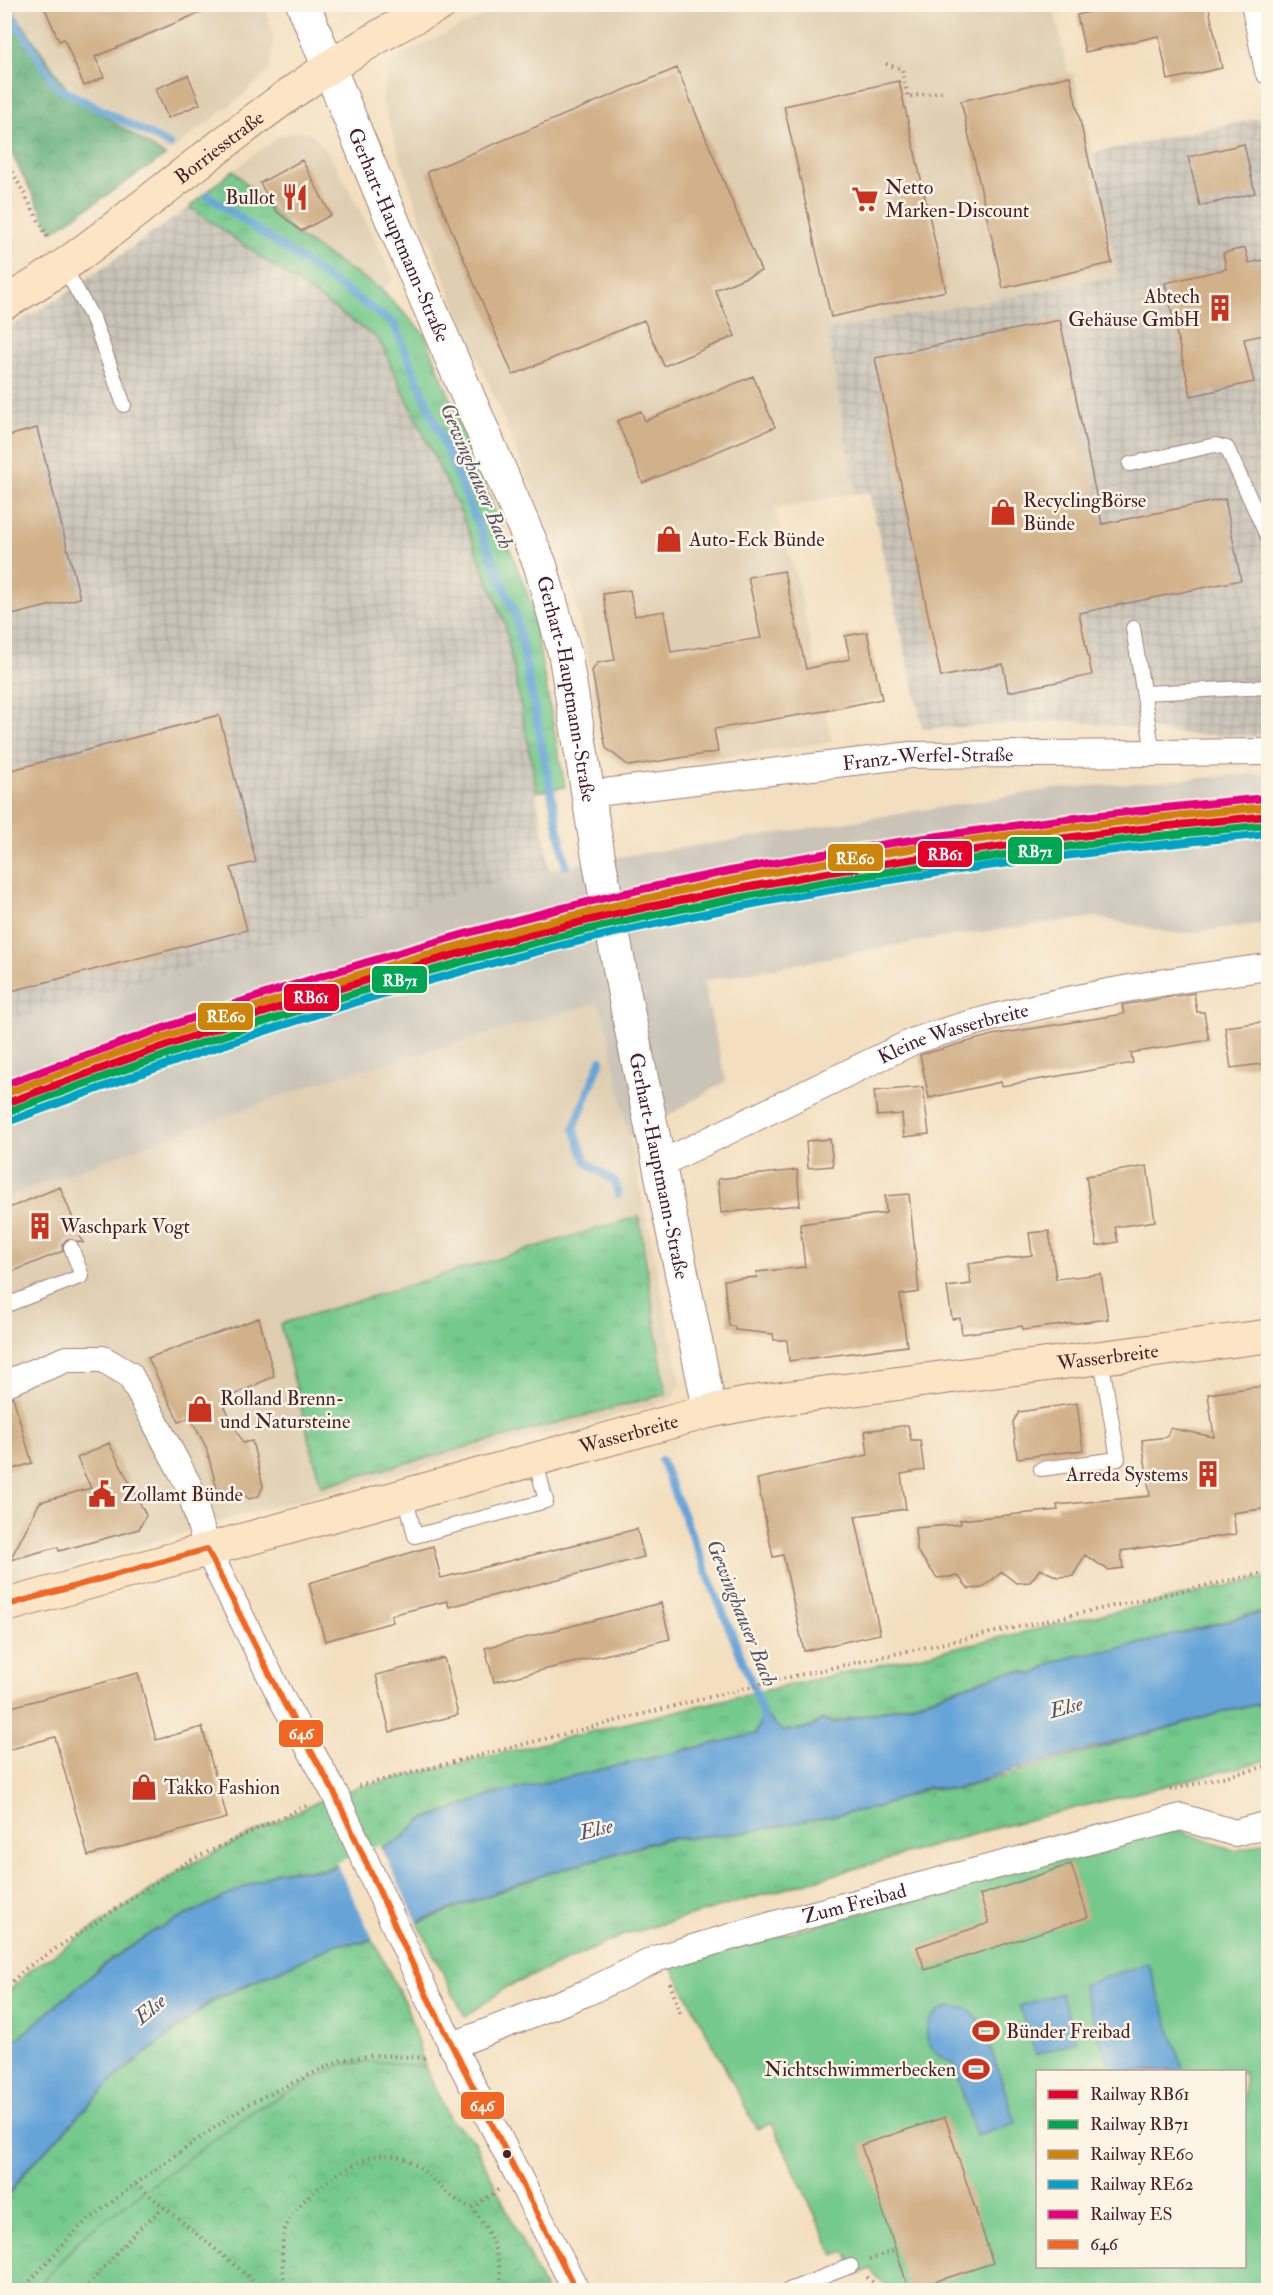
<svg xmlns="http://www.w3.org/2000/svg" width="1273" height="2295" viewBox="0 0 1273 2295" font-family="'IM FELL Double Pica',serif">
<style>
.built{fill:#dfceb1}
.industrial{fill:url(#industrial-grid)}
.railway{fill:#c9c3b8}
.grass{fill:url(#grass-tufts);stroke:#5f745c;stroke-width:1.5}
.forest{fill:url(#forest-crowns);stroke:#546652;stroke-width:1.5}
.park{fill:url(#park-crowns);stroke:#5f745c;stroke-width:1.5}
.pitch{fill:#74c98d;stroke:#5f745c;stroke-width:1.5;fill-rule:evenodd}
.water{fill:#66a4d8;stroke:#586282;stroke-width:1.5}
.pier{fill:#f3dfc0}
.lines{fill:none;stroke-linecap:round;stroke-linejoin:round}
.stream{stroke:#66a4d8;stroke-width:8}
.building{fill:#d1b189}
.service-casing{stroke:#9e7f76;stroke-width:16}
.minor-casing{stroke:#9e7f76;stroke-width:28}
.tertiary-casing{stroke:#9e7f76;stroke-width:35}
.secondary-casing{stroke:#9e7f76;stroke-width:35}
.path{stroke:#9e7f76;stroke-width:4;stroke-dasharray:1.5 4.5;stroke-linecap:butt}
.service{stroke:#fff;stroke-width:14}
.minor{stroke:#fff;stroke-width:26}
.tertiary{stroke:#fff;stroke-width:33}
.secondary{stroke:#fce5c4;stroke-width:33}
.bus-1-casing{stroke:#fcf5e5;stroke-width:10}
.bus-1{stroke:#f26522;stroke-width:6}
.rail-1-casing{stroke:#fcf5e5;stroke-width:12}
.rail-2-casing{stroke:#fcf5e5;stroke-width:12}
.rail-3-casing{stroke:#fcf5e5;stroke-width:12}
.rail-4-casing{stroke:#fcf5e5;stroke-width:12}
.rail-5-casing{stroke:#fcf5e5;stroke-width:12}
.rail-1{stroke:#e4002b;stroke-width:8}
.rail-2{stroke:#00a651;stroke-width:8}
.rail-3{stroke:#cc840b;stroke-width:8}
.rail-4{stroke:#04a2c6;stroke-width:8}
.rail-5{stroke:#e5007d;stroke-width:8}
.bus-dot{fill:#4a1f2b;stroke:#fcf5e5;stroke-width:2}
.labels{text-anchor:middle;stroke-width:5;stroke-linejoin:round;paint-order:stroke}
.street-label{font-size:20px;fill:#4a1f2b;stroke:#fcf5e5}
.poi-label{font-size:20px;fill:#4a1f2b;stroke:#fcf5e5;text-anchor:start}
.water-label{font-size:21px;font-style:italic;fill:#555470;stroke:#fcf5e5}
.line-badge{stroke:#fcf5e5;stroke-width:2}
.badge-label{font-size:16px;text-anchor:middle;font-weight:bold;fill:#fff}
</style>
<defs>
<pattern id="industrial-grid" width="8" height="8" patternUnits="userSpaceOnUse" patternTransform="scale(1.5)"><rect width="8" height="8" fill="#c9c3b8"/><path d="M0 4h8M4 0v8" fill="none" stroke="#aea79e"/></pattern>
<pattern id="grass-tufts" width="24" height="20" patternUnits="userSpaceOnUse" patternTransform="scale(1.5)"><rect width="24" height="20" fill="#74c98d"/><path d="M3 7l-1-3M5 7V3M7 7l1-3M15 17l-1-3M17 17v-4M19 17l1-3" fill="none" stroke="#66ac7a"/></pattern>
<pattern id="forest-crowns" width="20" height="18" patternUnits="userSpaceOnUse" patternTransform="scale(1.5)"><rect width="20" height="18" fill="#5fad78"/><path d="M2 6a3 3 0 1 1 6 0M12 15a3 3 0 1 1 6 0" fill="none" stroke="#508c63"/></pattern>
<pattern id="park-crowns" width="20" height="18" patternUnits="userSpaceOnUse" patternTransform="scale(1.5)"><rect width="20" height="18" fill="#74c98d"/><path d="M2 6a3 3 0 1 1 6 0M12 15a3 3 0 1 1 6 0" fill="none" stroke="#66ac7a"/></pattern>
</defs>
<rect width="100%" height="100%" fill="#fcf5e5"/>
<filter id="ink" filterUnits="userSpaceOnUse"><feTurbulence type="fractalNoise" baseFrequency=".0167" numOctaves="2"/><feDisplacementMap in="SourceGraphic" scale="12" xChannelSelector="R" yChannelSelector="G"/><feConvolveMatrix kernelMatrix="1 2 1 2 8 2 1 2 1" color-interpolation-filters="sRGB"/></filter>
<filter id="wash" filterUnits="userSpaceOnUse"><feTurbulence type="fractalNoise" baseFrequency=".008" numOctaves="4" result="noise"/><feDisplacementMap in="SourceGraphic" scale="24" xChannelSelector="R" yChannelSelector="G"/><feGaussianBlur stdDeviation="1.35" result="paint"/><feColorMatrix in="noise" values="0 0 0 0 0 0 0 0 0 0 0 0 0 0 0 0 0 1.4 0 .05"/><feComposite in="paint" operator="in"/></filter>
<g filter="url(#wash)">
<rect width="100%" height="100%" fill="#f3dfc0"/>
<path class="built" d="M9,5H265L274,40L269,70L243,95L165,156L69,92Z
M506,5H1053L1068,72L1074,73L1119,276L827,330L855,494L774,508L795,570L832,742L627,769L602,752L588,657L570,581L423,226L382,101L387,70L405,53Z
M302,131L314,136L334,162L376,241L394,279L382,290L296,235L233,170L281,135Z
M599,1003L605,1018L681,1383L669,1401L256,1511L5,1586L4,1197L317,1083Z"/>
<path class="industrial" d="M1264,117L1268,135V736L1194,735L1072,721L923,729L869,492L855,494L827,330L1118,276L1093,153Z
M190,207L379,340L462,515L505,624L550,869L242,951L17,1019L5,1027V330L59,298Z"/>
<path class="railway" d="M1268,773V923L1178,934L1095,917L936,938L703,981L726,1081L629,1139L605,1018L598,1003L317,1083L5,1197V1027L17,1019L242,951L550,869L623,856L723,842L1053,789Z"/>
<path class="grass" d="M233,170L296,235L382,290L425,335L530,600L565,787L537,792L505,624L462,515L379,340L190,207Z
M639,1216L666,1394L321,1486L280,1324Z
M1268,1577V1612L1247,1615L1120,1649L1083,1654L1050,1663L1033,1675L1025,1671L1006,1672L913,1703L834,1722L822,1719L811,1727L783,1731L766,1716L759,1723L756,1734L495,1794L421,1820L399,1840L364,1855L336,1793L727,1699Z
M1268,1703V1760L992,1829L624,1935L507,1987L465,2017L418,1923L540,1876L663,1840L742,1833L879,1807L928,1788L956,1790L1234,1709Z
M333,1794L362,1856L325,1869L278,1871L154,1931L101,1966L5,2050V1995L29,1971L187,1866Z
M373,1939L407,2008L425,2067L378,2062L84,2235L35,2290H5L4,2201L29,2168L118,2075L215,2000L337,1944L364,1943Z"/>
<path class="forest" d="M9,5L69,92L165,156L52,232L5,141L4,5Z"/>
<path class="park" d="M378,2062L425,2067L450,2120L474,2141L545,2290H35L84,2235L253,2111L343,2064Z"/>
<path class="pitch" d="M1172,1828L1236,1851L1268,1841V2290H896L882,2283L870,2269L856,2275L846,2252L834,2255L772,2123L757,2129L671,1965ZM1038,2072H1244V2266H1038Z"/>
<path class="water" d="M1268,1613V1702L1234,1709L1007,1772L956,1789L927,1787L878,1807L741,1833L663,1839L539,1876L363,1942L337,1944L214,1999L118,2075L28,2168L5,2199V2050L101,1967L154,1931L278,1871L326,1870L399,1841L421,1821L495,1794L756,1734L759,1723L766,1716L783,1731L811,1728L822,1720L834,1723L913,1704L1007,1672H1024L1033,1676L1051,1663L1083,1654L1120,1649L1247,1616Z
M1148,1963L1184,2071H1111L1082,1985Z
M1061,1993L1077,2041L1036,2055L1019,2006Z
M952,2006L970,2010L982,2023L1016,2123L976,2136L953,2063C919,2052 917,2015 952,2006Z"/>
<path class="pier" d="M380,1845L419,1925L374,1941L336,1863Z"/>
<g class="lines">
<path class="stream" d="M5,4L57,87L170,145
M207,195L394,324L516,616L566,866
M601,1060L574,1128L586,1162L615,1182L618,1194
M661,1460L757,1696L766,1728"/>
</g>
<g id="blocks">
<path class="building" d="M43,4H218V5L95,57L104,77L84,86L64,39L59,41Z
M1088,4H1208L1222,68L1168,80L1159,36L1085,52L1077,15L1089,12Z
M677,68L761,271L715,290L735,336L664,366L644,320L513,375L427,172Z
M188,75L200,104L168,118L155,89Z
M1070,76L1112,263L1003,288L961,101Z
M899,81L946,291L831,317L784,106Z
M1244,144L1255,193L1200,206L1188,157Z
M302,160L331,215L301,231L276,211L260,183Z
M1245,248L1249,263L1269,259V334L1244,339L1254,382L1191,396L1165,283L1226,269L1223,253Z
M1060,320L1102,524L1225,499L1241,580L1079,613L1092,675L1008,692L1003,664L941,677L875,358Z
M753,376L775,427L643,483L617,421L641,411L645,421Z
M37,428L80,598L4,617V437Z
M784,571L806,669L850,659L845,636L867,632L882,699L825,711L714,729L718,752L629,766L606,748L592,671L597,663L615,660L603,594L630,590L635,616L664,611L671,652L761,638L748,577Z
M219,715L256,862L231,868L247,930L4,993V772Z
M1194,993L1197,1012H1204L1209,1040L1131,1053L1133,1063L1002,1086L1001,1082L929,1098L920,1055L992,1035L1124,1014L1122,1005Z
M1269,1021V1063L1231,1068L1225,1027Z
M923,1087L929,1134L904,1137L902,1114L877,1116L874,1091Z
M830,1139L833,1166L808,1168L806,1141Z
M1147,1166L1155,1221L1115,1227L1118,1242L1097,1246L1086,1176Z
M797,1170L800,1205L721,1213L718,1179Z
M60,1187L83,1243L67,1239L62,1245L63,1251L4,1275V1210Z
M909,1194L919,1292L900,1295L907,1346L789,1361L787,1340H774L773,1334L735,1330L734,1326H729L724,1280L757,1277L756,1272L805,1267L800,1224L886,1213L885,1196Z
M1049,1231L1056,1279L1101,1274L1108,1319L1023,1330L1022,1326L962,1334L960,1318L952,1319L947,1287L971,1284L968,1264L1032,1255L1029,1233Z
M259,1318L274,1376L222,1401L243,1443L252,1441L263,1486L259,1496L249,1499L244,1495L220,1501L206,1447L190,1417L179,1422L148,1358Z
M1269,1385V1508L1233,1513L1236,1534L1121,1551L1123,1568L1108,1570L1085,1555L1073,1576L1058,1577L1040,1569L1030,1582L1016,1583L1002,1572L982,1588L969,1589L958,1576L937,1578L917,1551L915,1528L961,1524L960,1520L1058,1510L1057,1505L1150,1496L1142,1440L1167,1437L1170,1428L1214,1437L1208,1394Z
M13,1397L32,1463L4,1472V1399Z
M1077,1403L1083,1450L1017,1458L1013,1422L1019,1412Z
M908,1425L911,1440H920L924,1470L901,1474L906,1509L855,1516L880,1634L804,1651L783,1555L773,1557L757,1479L868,1455L865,1431Z
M109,1443L146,1515L139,1529L59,1551L58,1547L10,1560L40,1502L91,1488L77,1458Z
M637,1529L644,1557L449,1607L447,1601L391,1615L393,1622L325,1641L309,1583L433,1546L441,1578Z
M661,1603L670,1639L494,1682L485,1648Z
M444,1658L458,1715L390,1732L376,1675Z
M138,1673L156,1740L202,1727L227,1818L88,1856L55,1737L4,1751V1709Z
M1071,1864L1088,1917L925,1970L917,1947L989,1923L980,1895Z
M945,2117L993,2263L909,2290L861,2145Z"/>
</g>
</g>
<g filter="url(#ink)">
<use href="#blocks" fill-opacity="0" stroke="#9e7f76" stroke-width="1.5"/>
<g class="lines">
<defs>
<path id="service" d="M64,267L94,321L124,405
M1130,464L1215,445L1227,448L1268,538
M1133,628L1153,753
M1144,693L1268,687
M4,1306L82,1276L71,1247
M1041,1469L1118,1459L1101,1358
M405,1495L415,1536L546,1501L535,1459
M789,2290L851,2266"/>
<g id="minor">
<path d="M1254,4L1268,71"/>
<path id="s1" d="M588,794L911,755L1268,752"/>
<path id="s2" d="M660,1164L914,1041C1028,1003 1149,983 1268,967"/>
<path d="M4,1384L67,1359H103L130,1375L189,1486L207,1549L284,1703L334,1792L427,1996L576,2290"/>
<path id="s3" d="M451,2046L586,1993L658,1958L779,1923L1181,1817L1235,1833L1268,1824"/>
</g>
<g id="tertiary">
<path id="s4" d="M303,4L384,201L540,564L565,654L599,860L628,1013L710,1411"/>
</g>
<g id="secondary">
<path id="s5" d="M4,303C58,274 105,235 153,198C244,127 336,53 441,4"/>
<path id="s6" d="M4,1606L710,1411L762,1401L1268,1336"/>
</g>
</defs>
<use href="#service" class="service-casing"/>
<use href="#minor" class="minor-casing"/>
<use href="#tertiary" class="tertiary-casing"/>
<use href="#secondary" class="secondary-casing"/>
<path class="path" d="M886,64L902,69L908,97L944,91
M4,156L49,240
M359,1786L781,1679L1268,1572
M1170,1790L1268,1766
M670,1983L680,2013
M4,1990L25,1969L187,1862L310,1804
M136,2184L265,2290
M498,2190L472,2208C494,2236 499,2256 502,2290
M869,2260L896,2250
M867,2277L882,2290
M22,2290L77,2229L135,2184L248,2104L341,2060L374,2055L429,2058
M84,2290L135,2232L164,2207
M286,2290C283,2271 279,2245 286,2226C296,2199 346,2165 374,2156C382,2154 398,2156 406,2159C428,2168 444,2198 472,2208"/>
<use href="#service" class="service"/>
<use href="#minor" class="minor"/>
<use href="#tertiary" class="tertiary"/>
<use href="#secondary" class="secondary"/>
<defs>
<path id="bus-1" d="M207,1549L284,1703L334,1792L427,1996L576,2290
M4,1606L207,1549"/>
</defs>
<use href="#bus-1" class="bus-1-casing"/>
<use href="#bus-1" class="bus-1"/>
<defs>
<path id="rail-1" d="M4,1104C209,1028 415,958 629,911C842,865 1050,836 1268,816"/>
<path id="rail-2" d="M7,1112C211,1037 417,967 630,920C841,874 1053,845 1268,825"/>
<path id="rail-3" d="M4,1094C207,1019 411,953 622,904C834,854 1050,827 1267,807"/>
<path id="rail-4" d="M10,1121C214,1045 419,976 632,929C842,882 1054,854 1268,834"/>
<path id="rail-5" d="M4,1085C207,1010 411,943 621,894C834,846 1049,818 1266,798"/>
</defs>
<use href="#rail-1" class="rail-1-casing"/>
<use href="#rail-2" class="rail-2-casing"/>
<use href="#rail-3" class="rail-3-casing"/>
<use href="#rail-4" class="rail-4-casing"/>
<use href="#rail-5" class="rail-5-casing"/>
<use href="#rail-1" class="rail-1"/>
<use href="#rail-2" class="rail-2"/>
<use href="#rail-3" class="rail-3"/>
<use href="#rail-4" class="rail-4"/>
<use href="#rail-5" class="rail-5"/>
</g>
</g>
<defs>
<symbol id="restaurant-bare" viewBox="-9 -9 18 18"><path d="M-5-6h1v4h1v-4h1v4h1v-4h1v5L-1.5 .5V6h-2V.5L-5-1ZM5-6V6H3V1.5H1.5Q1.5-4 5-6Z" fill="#c8321e" stroke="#fcf5e5" stroke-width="2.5" paint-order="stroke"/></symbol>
<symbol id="supermarket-bare" viewBox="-9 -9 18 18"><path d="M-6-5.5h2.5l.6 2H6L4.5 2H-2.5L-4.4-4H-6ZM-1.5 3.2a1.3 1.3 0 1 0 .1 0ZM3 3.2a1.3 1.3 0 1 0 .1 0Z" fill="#c8321e" stroke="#fcf5e5" stroke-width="2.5" paint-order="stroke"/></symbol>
<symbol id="building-bare" viewBox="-9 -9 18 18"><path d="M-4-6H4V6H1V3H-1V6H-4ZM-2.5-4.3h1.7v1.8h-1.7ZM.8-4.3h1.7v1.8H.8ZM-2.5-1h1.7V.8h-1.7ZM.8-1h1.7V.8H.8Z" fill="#c8321e" stroke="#fcf5e5" stroke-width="2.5" paint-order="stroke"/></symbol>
<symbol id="shop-bare" viewBox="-9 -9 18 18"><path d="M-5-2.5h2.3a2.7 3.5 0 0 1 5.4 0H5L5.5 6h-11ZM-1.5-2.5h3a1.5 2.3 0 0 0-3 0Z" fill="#c8321e" stroke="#fcf5e5" stroke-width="2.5" paint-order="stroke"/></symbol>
<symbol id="civic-bare" viewBox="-9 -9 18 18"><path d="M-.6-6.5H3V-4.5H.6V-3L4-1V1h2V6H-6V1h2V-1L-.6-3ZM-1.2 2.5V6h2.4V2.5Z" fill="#c8321e" stroke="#fcf5e5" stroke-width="2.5" paint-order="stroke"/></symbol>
<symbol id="stadium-bare" viewBox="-9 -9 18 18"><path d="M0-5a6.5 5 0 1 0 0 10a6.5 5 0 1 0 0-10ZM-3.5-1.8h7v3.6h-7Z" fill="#c8321e" stroke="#fcf5e5" stroke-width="2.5" paint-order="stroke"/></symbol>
</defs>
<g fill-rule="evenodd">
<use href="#restaurant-bare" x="276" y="178" width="38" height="38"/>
<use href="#supermarket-bare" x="846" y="180" width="38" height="38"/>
<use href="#building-bare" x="1201" y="289" width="38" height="38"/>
<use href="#shop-bare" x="984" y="493" width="38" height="38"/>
<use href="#shop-bare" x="650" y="520" width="38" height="38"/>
<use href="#building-bare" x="21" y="1207" width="38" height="38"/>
<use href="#shop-bare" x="181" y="1390" width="38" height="38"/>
<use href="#building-bare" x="1189" y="1455" width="38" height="38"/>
<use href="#civic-bare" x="83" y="1475" width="38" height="38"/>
<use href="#shop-bare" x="125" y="1768" width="38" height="38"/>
<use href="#stadium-bare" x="967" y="2012" width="38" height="38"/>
<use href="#stadium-bare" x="957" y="2050" width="38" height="38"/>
</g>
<circle class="bus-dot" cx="507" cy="2154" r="5"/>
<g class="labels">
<g class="street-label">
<text dy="7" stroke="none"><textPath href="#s5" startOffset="266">Borriesstraße</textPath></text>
<text dy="7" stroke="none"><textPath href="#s4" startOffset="250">Gerhart-Hauptmann-Straße</textPath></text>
<text dy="7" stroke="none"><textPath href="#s4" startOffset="736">Gerhart-Hauptmann-Straße</textPath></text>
<text dy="7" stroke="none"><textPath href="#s1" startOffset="342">Franz-Werfel-Straße</textPath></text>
<text dy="7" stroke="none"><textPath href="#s2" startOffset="322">Kleine Wasserbreite</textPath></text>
<text dy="7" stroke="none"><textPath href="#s4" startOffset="1222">Gerhart-Hauptmann-Straße</textPath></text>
<text dy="7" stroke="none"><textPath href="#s6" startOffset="1134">Wasserbreite</textPath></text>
<text dy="7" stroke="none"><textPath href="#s6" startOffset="648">Wasserbreite</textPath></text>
<text dy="7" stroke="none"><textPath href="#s3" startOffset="429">Zum Freibad</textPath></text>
</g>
<g class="poi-label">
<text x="885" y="194">Netto<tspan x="885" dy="23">Marken-Discount</tspan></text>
<text x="275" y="204" text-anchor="end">Bullot</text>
<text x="1200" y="303" text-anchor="end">Abtech<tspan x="1200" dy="23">Gehäuse GmbH</tspan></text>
<text x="1023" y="507">RecyclingBörse<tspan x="1023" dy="23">Bünde</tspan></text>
<text x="689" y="546">Auto-Eck Bünde</text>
<text x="60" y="1233">Waschpark Vogt</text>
<text x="220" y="1405">Rolland Brenn-<tspan x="220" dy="23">und Natursteine</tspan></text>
<text x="1188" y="1481" text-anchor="end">Arreda Systems</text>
<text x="122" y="1501">Zollamt Bünde</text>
<text x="164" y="1794">Takko Fashion</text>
<text x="1006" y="2038">Bünder Freibad</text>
<text x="956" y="2076" text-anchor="end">Nichtschwimmerbecken</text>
</g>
<g class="water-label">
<text transform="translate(477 476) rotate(67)" y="7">Gewinghauser Bach</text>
<text transform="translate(742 1613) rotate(68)" y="7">Gewinghauser Bach</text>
<text transform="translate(1066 1707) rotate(-15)" y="7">Else</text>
<text transform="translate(596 1829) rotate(-14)" y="7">Else</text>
<text transform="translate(150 2009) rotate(-40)" y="7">Else</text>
</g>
</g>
<g class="line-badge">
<rect x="1007" y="836" width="56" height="29" rx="6" fill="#00a651"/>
<rect x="917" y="840" width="56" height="28" rx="6" fill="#e4002b"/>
<rect x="827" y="843" width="57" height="29" rx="6" fill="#cc840b"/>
<rect x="371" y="965" width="57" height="29" rx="6" fill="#00a651"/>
<rect x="283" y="983" width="57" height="29" rx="6" fill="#e4002b"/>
<rect x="197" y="1002" width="57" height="29" rx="6" fill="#cc840b"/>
<rect x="278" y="1719" width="46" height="29" rx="6" fill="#f26522"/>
<rect x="460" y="2091" width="45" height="29" rx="6" fill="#f26522"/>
</g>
<g class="badge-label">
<text x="1035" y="857">RB71</text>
<text x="945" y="860">RB61</text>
<text x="855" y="864">RE60</text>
<text x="400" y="986">RB71</text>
<text x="311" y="1003">RB61</text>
<text x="226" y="1022">RE60</text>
<text x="301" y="1739">646</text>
<text x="482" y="2111">646</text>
</g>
<rect width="1273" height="2295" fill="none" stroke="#fcf5e5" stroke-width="24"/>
<rect x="1036" y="2070" width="210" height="198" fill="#fcf5e5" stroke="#b59f9b" stroke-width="1.5"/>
<rect x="1048" y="2090" width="30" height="9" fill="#e4002b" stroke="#b59f9b" stroke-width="1.5"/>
<text x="1090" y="2100" font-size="18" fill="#4a1f2b">Railway RB61</text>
<rect x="1048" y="2120" width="30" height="9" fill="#00a651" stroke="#b59f9b" stroke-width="1.5"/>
<text x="1090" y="2130" font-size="18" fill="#4a1f2b">Railway RB71</text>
<rect x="1048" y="2150" width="30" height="9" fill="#cc840b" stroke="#b59f9b" stroke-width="1.5"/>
<text x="1090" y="2160" font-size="18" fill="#4a1f2b">Railway RE60</text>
<rect x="1048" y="2180" width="30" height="9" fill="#04a2c6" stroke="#b59f9b" stroke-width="1.5"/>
<text x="1090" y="2190" font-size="18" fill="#4a1f2b">Railway RE62</text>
<rect x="1048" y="2210" width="30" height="9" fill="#e5007d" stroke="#b59f9b" stroke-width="1.5"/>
<text x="1090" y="2220" font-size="18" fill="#4a1f2b">Railway ES</text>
<rect x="1048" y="2240" width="30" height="9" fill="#f26522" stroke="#b59f9b" stroke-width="1.5"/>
<text x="1090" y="2250" font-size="18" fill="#4a1f2b">646</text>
</svg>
